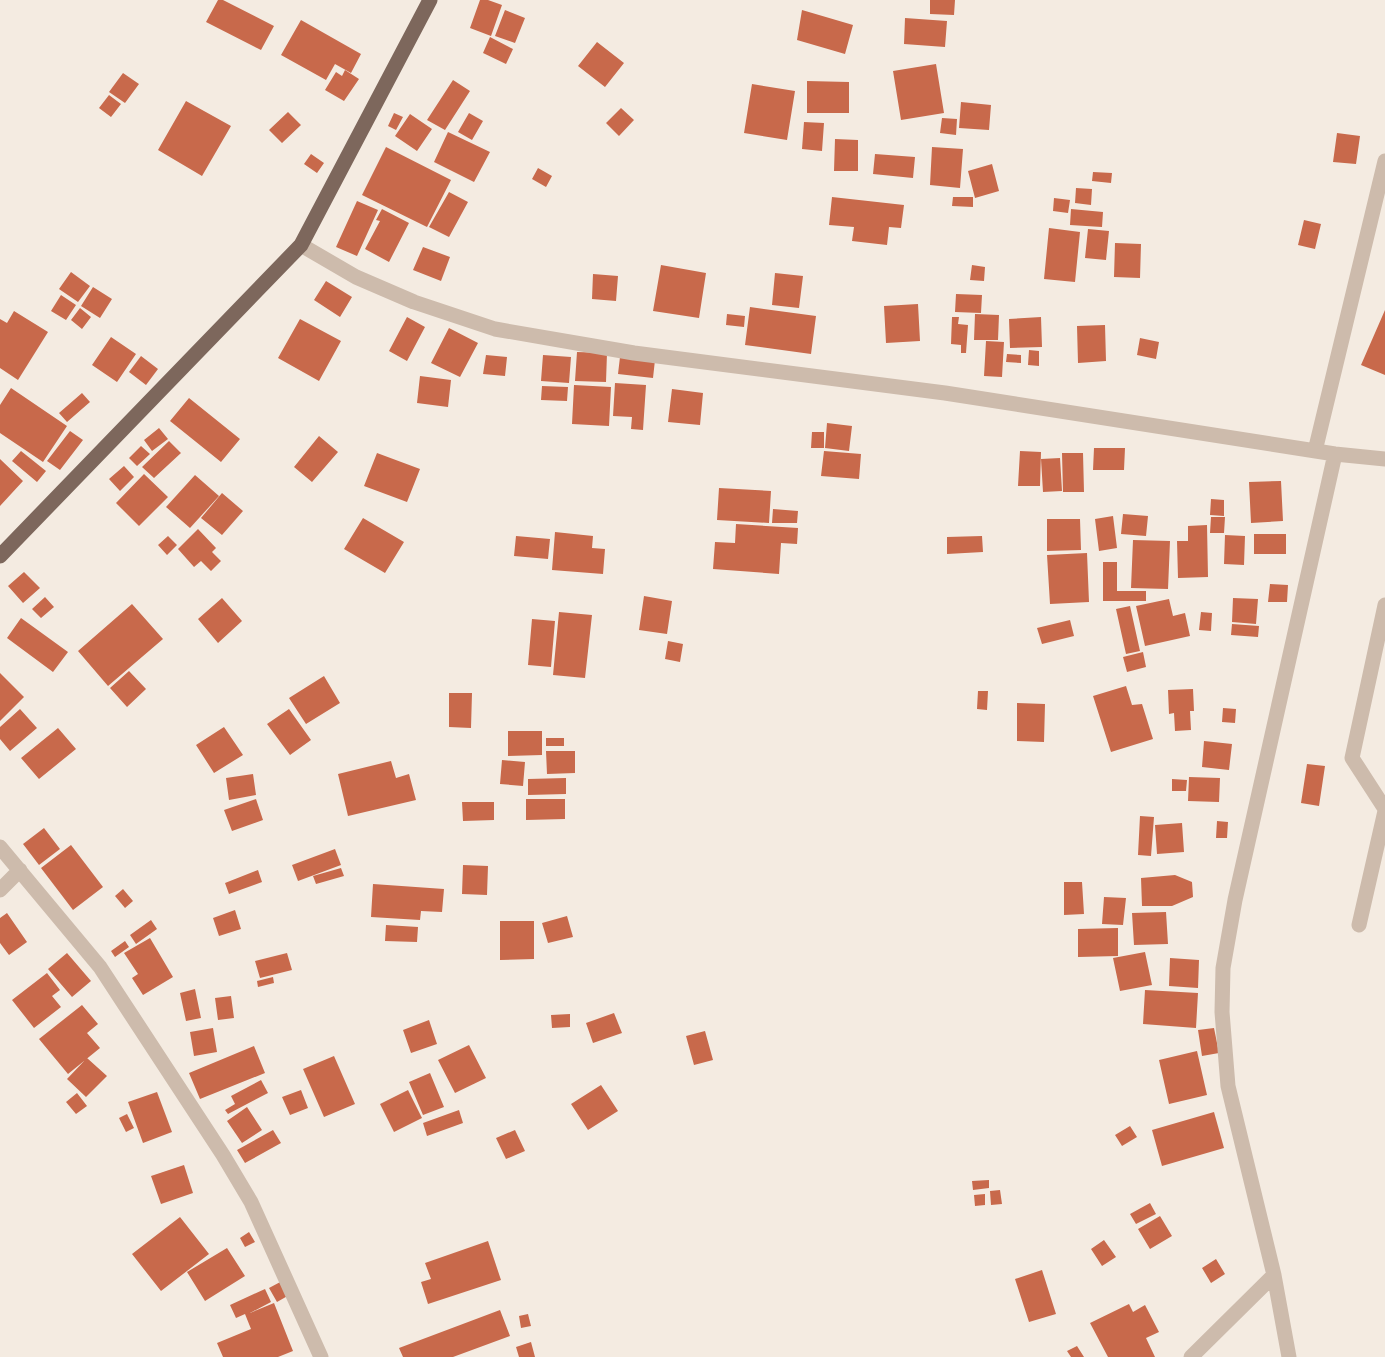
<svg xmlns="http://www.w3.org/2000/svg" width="1385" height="1357" viewBox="0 0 1385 1357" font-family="'Asap Condensed',sans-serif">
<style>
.building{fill:#c8694b}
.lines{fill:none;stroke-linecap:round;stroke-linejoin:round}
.minor{stroke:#cdbbac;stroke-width:15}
.major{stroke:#7d675c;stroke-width:15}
</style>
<rect width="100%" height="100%" fill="#f4ebe1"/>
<path class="building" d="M218,0H223L274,26L261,50L206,22Z
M480,0H488L502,5L491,36L470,28Z
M930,0H955L954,15L930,14Z
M505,10L525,18L515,43L495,36Z
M802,10L853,25L845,54L797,40Z
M905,18L947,21L945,47L904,44Z
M301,20L361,54L351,73L335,64L326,80L281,55Z
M490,37L513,49L506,64L483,53Z
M597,42L624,63L605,87L578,66Z
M936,64L944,113L901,120L893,71Z
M345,70L359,79L344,101L325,90L336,72L342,76Z
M123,73L139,84L125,103L109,92Z
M453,80L470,91L445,130L427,120Z
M807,81L849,82V113H807Z
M752,84L795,91L787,140L744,133Z
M109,95L121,104L111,117L99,108Z
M186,101L231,126L202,176L158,150Z
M961,102L991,105L989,130L959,128Z
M621,108L634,120L619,136L606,123Z
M288,112L301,125L282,143L269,130Z
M394,113L403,117L396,130L388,126Z
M469,113L483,121L472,140L458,132Z
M410,114L432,129L417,151L395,136Z
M942,118L957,119L956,135L940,133Z
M804,122L824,123L822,151L802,149Z
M448,132L490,152L474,182L434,162Z
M1337,133L1360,136L1356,164L1333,162Z
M835,139L858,140V171H834Z
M386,147L451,180L427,227L362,195Z
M932,147L963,149L960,188L930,185Z
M311,154L324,163L317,173L304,164Z
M875,154L915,157L913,178L873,174Z
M992,164L999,191L975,198L968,171Z
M538,168L552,176L546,187L532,179Z
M1093,172L1112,173L1111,183L1092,181Z
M1076,188L1092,189L1091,205L1075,203Z
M449,192L468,202L449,237L429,227Z
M832,197L904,205L901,228L889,227L887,245L852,241L854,227L829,225Z
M953,197H973V207L952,206Z
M1054,198L1070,200L1068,213L1053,211Z
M357,201L378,210L357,256L336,247Z
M382,209L409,223L389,262L365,249L380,221L376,220Z
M1071,209L1103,212L1102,227L1070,225Z
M1304,220L1321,224L1315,249L1298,245Z
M1049,228L1080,232L1075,282L1044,279Z
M1088,229L1109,231L1106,260L1085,258Z
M1115,243L1141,244L1140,278L1114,277Z
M423,247L450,257L441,281L413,270Z
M661,265L706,273L699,318L653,311Z
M972,265L985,267L984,281L970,280Z
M71,272L90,286L78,302L59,289Z
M775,273L803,276L799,308L772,305Z
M593,274L618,276L616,301L592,299Z
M326,281L352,297L340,317L314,300Z
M93,287L112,299L100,318L81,306Z
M956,294L982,295L981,313L955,312Z
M61,295L76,305L66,320L51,311Z
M918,304L920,341L886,343L884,306Z
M750,307L816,316L811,354L745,345Z
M80,308L91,317L82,329L71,320Z
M1385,310V375L1361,365Z
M14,311L48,332L18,380L0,368V319L7,323Z
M727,314L745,316L744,327L726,325Z
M975,314L999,315L998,340H974Z
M407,317L425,327L407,361L389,351Z
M952,317H959L958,324L968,325L966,353H961V345L951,344Z
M1041,317L1042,347L1010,348L1009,319Z
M300,319L341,341L319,381L278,358Z
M1105,325L1106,361L1078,363L1077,326Z
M449,328L478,343L460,377L431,363Z
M111,337L136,354L117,382L92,365Z
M1140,338L1159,342L1156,359L1137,355Z
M986,341L1004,342L1002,377L984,376Z
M1029,350L1039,351V366L1028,365Z
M577,352L607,353L606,382L575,381Z
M1007,354L1021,355V363L1006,362Z
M486,355L507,357L505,376L483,374Z
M543,355L571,357L569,383L541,381Z
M141,356L158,369L146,385L129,372Z
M620,357L655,360L653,378L618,374Z
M420,376L451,380L448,407L417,403Z
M615,383L646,385L643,430L631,429L632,417L613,416Z
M574,385L611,387L609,426L572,424Z
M542,386L568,387L567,401L541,400Z
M11,388L67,426L43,462L0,433V405Z
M672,389L703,393L700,425L668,422Z
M82,393L90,402L67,422L59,413Z
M189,398L240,439L221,462L170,421Z
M827,423L852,426L849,451L825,448Z
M159,428L168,439L152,451L144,440Z
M70,431L83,440L60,470L47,461Z
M812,432H824V448H811Z
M319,436L338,452L312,482L294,467Z
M169,441L181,453L154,478L142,467Z
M141,446L150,454L137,466L129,458Z
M1094,448H1125L1124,470H1093Z
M21,451L46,471L37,482L12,461Z
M824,451L861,454L859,479L821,476Z
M1020,451L1041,452L1040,486H1018Z
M377,453L420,469L407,502L364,486Z
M1062,453H1083L1084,492H1063Z
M1060,458L1062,491L1043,492L1041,459Z
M0,459L23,481L0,506Z
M124,466L134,477L120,491L109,479Z
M144,474L168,497L139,526L116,503Z
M195,475L219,496L190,528L166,507Z
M1281,481L1283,521L1251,523L1249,482Z
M719,488L771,491L769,523L717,520Z
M222,493L243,511L222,535L201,518Z
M1211,499L1224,500V516L1210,515Z
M773,509L798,511L797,523H772Z
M1123,514L1148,516L1146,536L1121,534Z
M1113,516L1117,548L1099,551L1095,519Z
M1211,517H1225L1224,533H1210Z
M363,518L404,542L385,573L344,549Z
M1047,519H1080L1081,550L1047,551Z
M736,524L798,528L797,544L781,543L779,574L713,569L715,542L735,543Z
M1207,525L1208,577L1178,578L1177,541H1188V526Z
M198,529L216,548L212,552L221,561L211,571L201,561L194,567L178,549Z
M555,532L593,536L592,548L605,549L603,574L552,570Z
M1254,534H1286V554H1254Z
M1225,535L1245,536L1244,565L1224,564Z
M168,536L177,545L167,555L158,545Z
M516,536L550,539L548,559L514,556Z
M982,536L983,552L947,554V537Z
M1133,540L1170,541L1168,589L1131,588Z
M1087,553L1089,602L1050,604L1047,555Z
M1103,562H1117V591H1146V601H1103Z
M24,572L40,588L23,603L8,586Z
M1270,584L1288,585L1287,602H1268Z
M644,596L672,601L667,634L639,630Z
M45,597L54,607L41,618L32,609Z
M222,598L242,621L218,643L198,619Z
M1233,598L1258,599L1256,624L1232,622Z
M1169,599L1173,616L1185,613L1190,636L1145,646L1136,606Z
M132,604L163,639L108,686L78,651Z
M1130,606L1140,651L1126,654L1116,609Z
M559,612L592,615L585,678L553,675Z
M1201,612L1212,613L1211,631L1199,630Z
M21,618L68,652L53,672L7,638Z
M532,619L555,621L551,667L528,665Z
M1070,620L1074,636L1042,644L1037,628Z
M1232,624L1259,626L1258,637L1231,635Z
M668,641L683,644L680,662L665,659Z
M1143,652L1146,667L1127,672L1123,657Z
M129,671L146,689L127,707L110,688Z
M0,673L24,697L0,721Z
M324,676L340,703L306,724L289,698Z
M1126,686L1132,705L1142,704L1153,739L1111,752L1093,696Z
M1193,689L1194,711H1190L1191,730L1175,731L1174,713L1169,714L1168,690Z
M978,691H988L987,710L977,709Z
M449,693H472L471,728L449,727Z
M1017,703L1045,704L1044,742L1017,741Z
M1223,708L1236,709L1235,723L1222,722Z
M20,709L37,728L10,751L0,739V727Z
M289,709L311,740L290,755L267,724Z
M224,727L243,755L214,773L196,745Z
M58,728L76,749L39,779L21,758Z
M508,731H542V755L508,756Z
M546,738H564V746H546Z
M1204,741L1232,744L1229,770L1202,767Z
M546,751H575V773L547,774Z
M502,760L525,762L523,786L500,784Z
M391,761L396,778L409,774L416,800L348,816L338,774Z
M1307,764L1325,766L1319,806L1301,803Z
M253,774L256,795L229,800L226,778Z
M1189,777L1220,778L1219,802L1188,801Z
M566,778V794L528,795V779Z
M1172,779L1187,780L1186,791H1172Z
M256,799L263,820L232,831L224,810Z
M526,799H565V819L526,820Z
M462,802H494V820L463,821Z
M1140,816L1154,817L1151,856L1138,855Z
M1217,821L1228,822L1227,838H1216Z
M1182,823L1184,852L1157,854L1155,825Z
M44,828L60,849L39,865L23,844Z
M71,845L103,887L73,910L41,868Z
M335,849L341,865L298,881L292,865Z
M463,865L488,866L487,895L462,894Z
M341,868L344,876L316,884L313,876Z
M258,870L262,882L229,894L225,883Z
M1175,875L1192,882L1193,897L1172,906H1142L1141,878Z
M1064,882H1082L1084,914L1064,915Z
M373,884L444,889L442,912L421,911L420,920L371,917Z
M123,889L133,901L125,908L115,896Z
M1104,897L1126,898L1123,925L1102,924Z
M235,910L241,929L219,936L213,918Z
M1166,912L1168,944L1134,945L1132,913Z
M7,913L27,942L9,955L0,943V918Z
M567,916L573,937L548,943L542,923Z
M151,920L157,929L136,944L130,935Z
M500,921H534V959L500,960Z
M386,925L418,927L417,942L385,941Z
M1118,928V956L1078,957V929Z
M150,938L173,977L143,995L132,978L138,974L124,953Z
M125,941L129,947L115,957L111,951Z
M1145,952L1152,985L1120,991L1113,958Z
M67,953L91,981L72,997L48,969Z
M287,953L292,970L260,978L255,961Z
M1170,958L1199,960L1198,988L1169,986Z
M47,973L60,990L52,996L61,1007L34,1028L12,1000Z
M273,977L274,983L258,987L257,981Z
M195,989L201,1018L186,1021L180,993Z
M1145,990L1198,993L1196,1028L1143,1024Z
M231,996L234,1018L218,1020L215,998Z
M82,1005L98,1024L87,1033L100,1048L68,1074L39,1039Z
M614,1013L622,1033L593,1043L586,1023Z
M570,1014V1027L552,1028L551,1015Z
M429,1020L437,1044L411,1053L403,1030Z
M213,1028L217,1052L194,1056L190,1032Z
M1214,1028L1219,1053L1202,1056L1198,1030Z
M705,1031L713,1060L694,1065L686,1036Z
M469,1045L486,1078L455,1093L438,1060Z
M254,1046L265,1073L200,1099L189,1073Z
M1197,1051L1207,1095L1169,1104L1159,1060Z
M334,1056L355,1104L324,1117L303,1069Z
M87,1058L107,1076L86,1097L67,1079Z
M430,1073L444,1107L423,1115L409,1082Z
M261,1080L268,1093L228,1114L225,1110L235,1104L231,1096Z
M601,1085L618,1111L588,1130L571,1104Z
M301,1090L308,1108L290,1115L282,1097Z
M408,1090L422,1118L394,1132L380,1104Z
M157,1092L172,1132L143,1143L128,1102Z
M77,1093L87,1106L76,1114L66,1102Z
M247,1107L262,1130L242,1143L227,1121Z
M459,1110L463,1123L427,1136L423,1123Z
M1214,1112L1224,1148L1162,1166L1152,1130Z
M127,1114L134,1128L126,1132L119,1118Z
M1130,1126L1137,1137L1122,1146L1115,1135Z
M273,1130L281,1143L245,1163L237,1150Z
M515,1130L525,1151L506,1159L496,1138Z
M184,1165L193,1193L161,1204L151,1176Z
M989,1180V1188L973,1190L972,1181Z
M1000,1190L1002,1204L991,1205L990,1191Z
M985,1194V1205L975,1206L974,1195Z
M1150,1203L1156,1214L1136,1224L1130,1214Z
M1160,1216L1172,1236L1150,1249L1138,1229Z
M180,1217L209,1254L161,1291L132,1254Z
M249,1232L255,1242L245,1247L240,1238Z
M1104,1240L1116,1257L1102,1266L1091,1249Z
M488,1241L501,1280L428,1304L421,1282L431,1279L425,1263Z
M227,1248L245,1276L205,1301L187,1272Z
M1216,1259L1225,1274L1211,1283L1202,1268Z
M1042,1270L1056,1314L1029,1322L1015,1279Z
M284,1280L291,1294L277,1302L269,1288Z
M265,1289L271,1302L250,1313L274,1303L293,1351L278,1357H223L217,1343L251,1329L245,1314L236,1318L230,1305Z
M1129,1304L1133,1312L1145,1305L1159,1332L1146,1338L1155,1357H1108L1090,1323Z
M500,1310L510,1336L453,1357H403L399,1348Z
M528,1314L531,1326L521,1328L519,1316Z
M531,1342L535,1357H519L516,1347Z
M1077,1346L1084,1357H1071L1067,1351Z"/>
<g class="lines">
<path class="minor" d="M301,245L356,277L414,302L495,329L634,353L945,393L1335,454L1385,459
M1315,451L1385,161
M1385,605L1352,758L1385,809
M0,847L100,967L223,1155L251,1202L321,1357
M0,890L20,870
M1359,925L1385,811
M1191,1357L1274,1275
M1289,1357L1274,1275L1228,1086L1222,1012L1223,968L1235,900L1335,454"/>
<path class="major" d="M0,556L301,245L430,0"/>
</g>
</svg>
